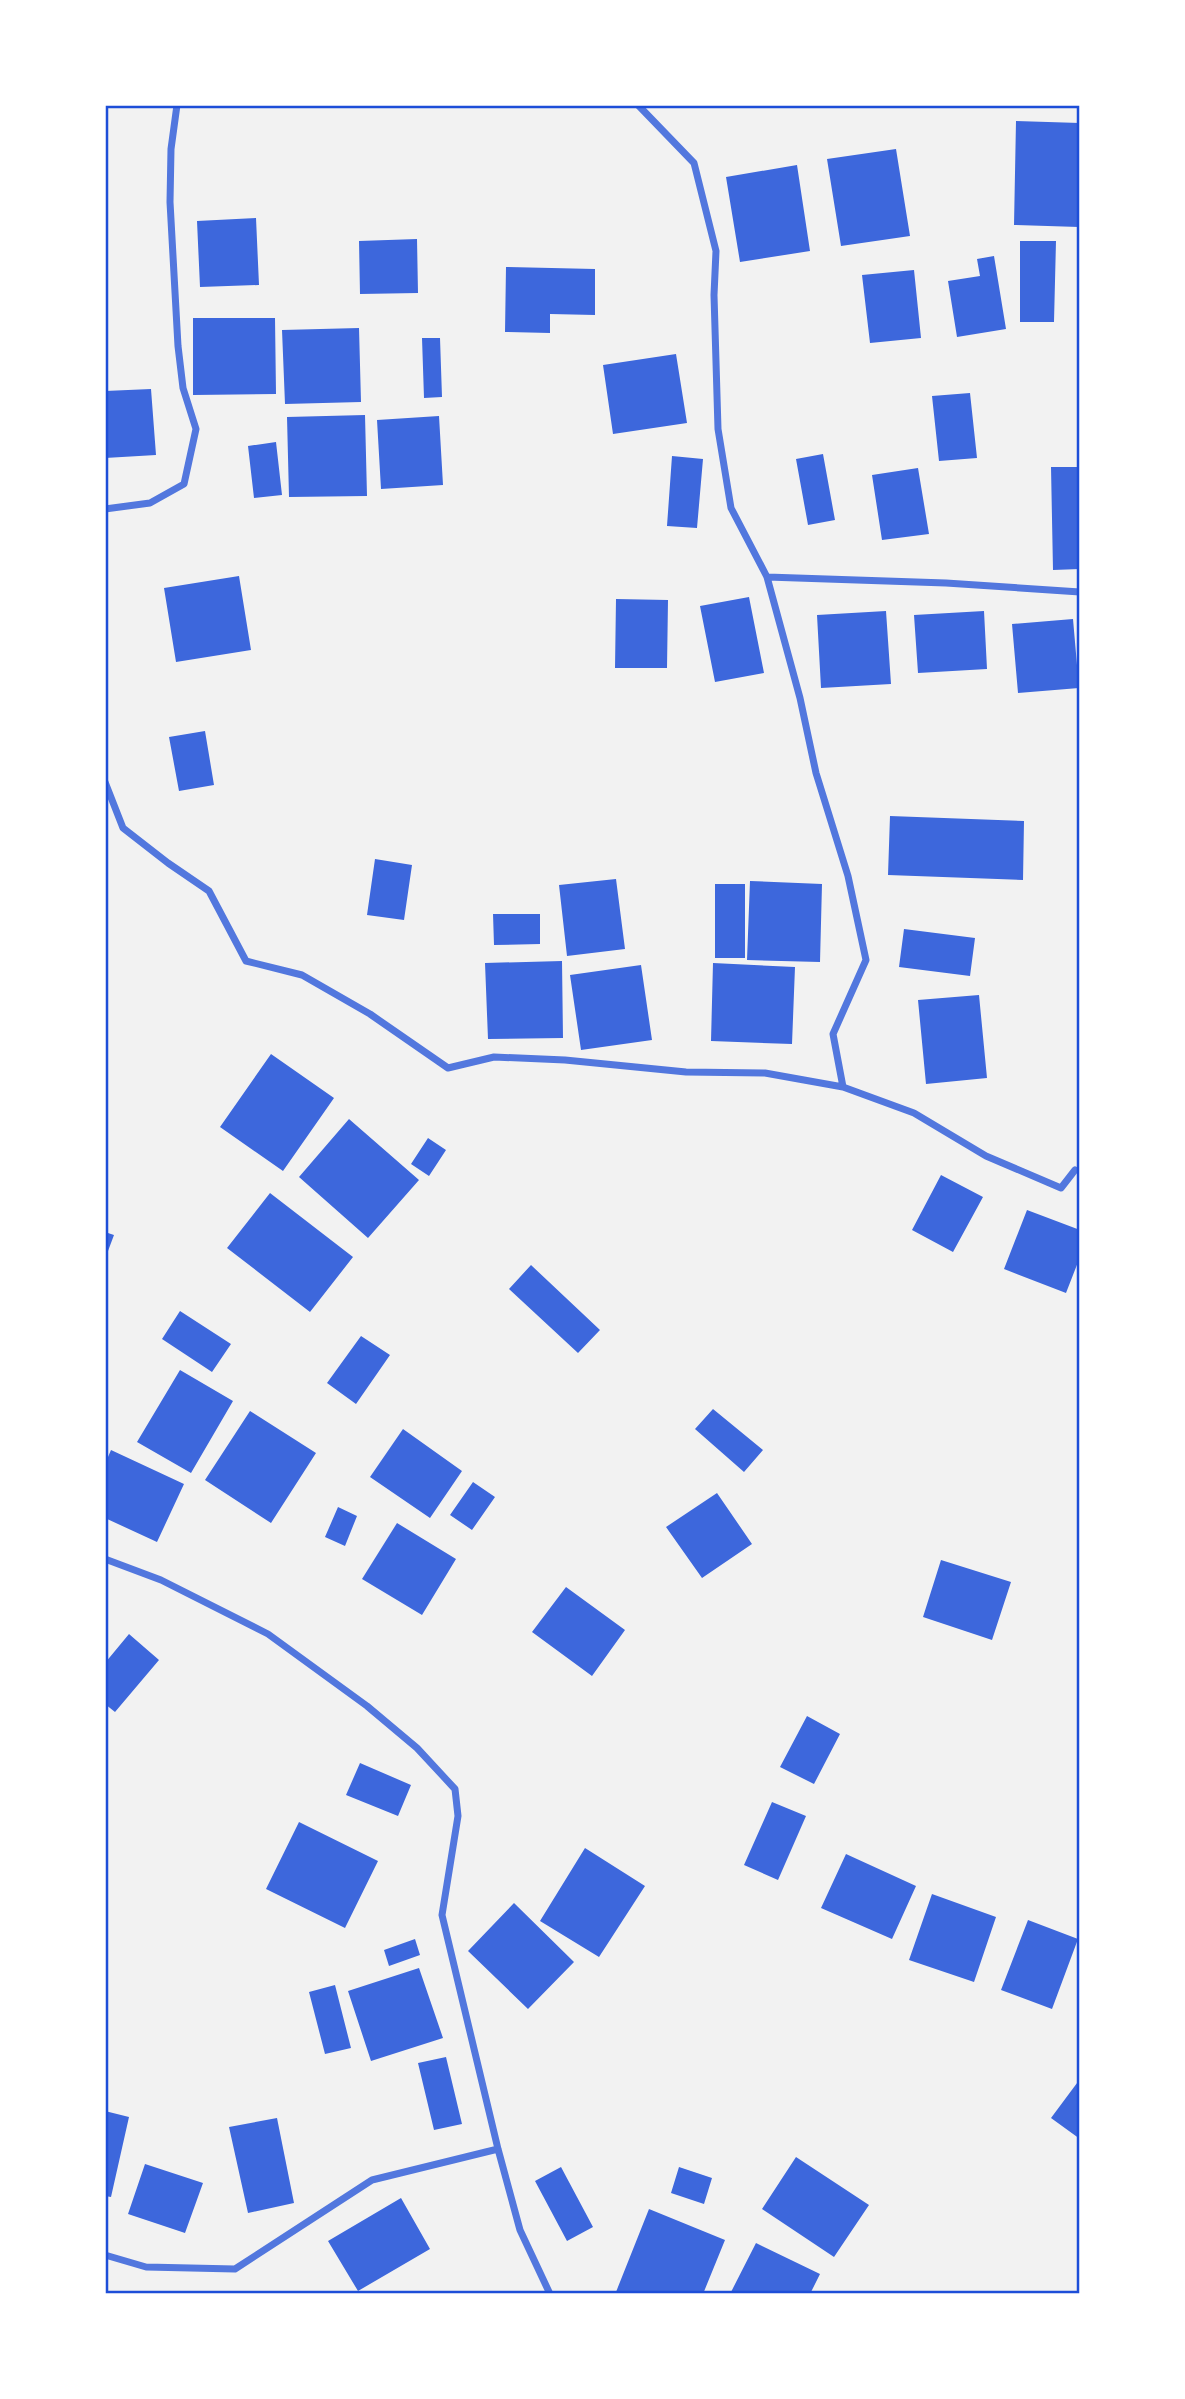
<svg xmlns="http://www.w3.org/2000/svg" width="1185" height="2399" viewBox="0 0 1185 2399" font-family="'Public Sans',sans-serif">
<style>
.building{fill:#3d67dc}
.lines{fill:none;stroke-linecap:round;stroke-linejoin:round}
.minor{stroke:#5277de;stroke-width:7}
.neatline{fill:none;stroke:#1d4ed8;stroke-width:2.5}
</style>
<rect width="100%" height="100%" fill="#f2f2f2"/>
<path class="building" d="M1016,121L1080,123L1079,227L1014,225Z
M896,149L910,236L841,246L827,159Z
M797,165L810,251L740,262L726,177Z
M256,218L259,285L200,287L197,221Z
M417,239L418,293L360,294L359,241Z
M1020,241H1056L1054,322H1020Z
M994,256L1006,329L957,337L948,281L980,276L977,259Z
M506,267L595,269V315L550,314V333L505,332Z
M914,270L921,338L870,343L862,275Z
M193,318H275L276,394L193,395Z
M359,328L361,402L285,404L282,330Z
M422,338H440L442,397L424,398Z
M676,354L687,423L613,434L603,365Z
M151,389L156,455L105,458V391Z
M970,393L977,458L939,461L932,396Z
M365,415L367,496L289,497L287,417Z
M439,416L443,485L381,489L377,420Z
M276,442L282,495L254,498L248,446Z
M823,454L835,520L808,525L796,459Z
M672,456L703,459L697,528L667,526Z
M1051,467H1080V569L1053,570Z
M918,468L929,534L882,540L872,475Z
M239,576L251,650L176,662L164,588Z
M749,597L764,673L715,682L700,606Z
M616,599L668,600L667,668H615Z
M886,611L891,684L821,688L817,615Z
M984,611L987,669L918,673L914,615Z
M1073,619L1079,688L1018,693L1012,624Z
M205,731L214,785L179,791L169,737Z
M890,816L1024,821L1023,880L888,875Z
M375,859L412,865L404,920L367,915Z
M616,879L625,949L567,956L559,885Z
M750,881L822,884L820,962L747,960Z
M715,884H745V958H715Z
M493,914H540V944L494,945Z
M904,929L975,938L970,976L899,967Z
M562,961L563,1038L488,1039L485,963Z
M713,963L795,967L792,1044L711,1041Z
M641,965L652,1040L581,1050L570,975Z
M979,995L987,1078L926,1084L918,1000Z
M271,1054L334,1098L283,1171L220,1127Z
M349,1119L419,1180L368,1238L299,1177Z
M428,1138L446,1150L429,1176L411,1164Z
M941,1175L983,1197L953,1252L912,1230Z
M270,1193L353,1257L310,1312L227,1248Z
M1027,1210L1080,1230V1257L1066,1293L1004,1269Z
M105,1232L114,1235L105,1259Z
M531,1265L600,1330L578,1353L509,1289Z
M180,1311L231,1344L212,1372L162,1339Z
M361,1336L390,1355L356,1404L327,1383Z
M180,1370L233,1401L191,1473L137,1442Z
M713,1409L763,1450L744,1472L695,1429Z
M250,1411L316,1453L271,1523L205,1480Z
M403,1429L462,1471L430,1518L370,1477Z
M111,1450L184,1484L157,1542L105,1518V1464Z
M473,1482L495,1497L472,1530L450,1515Z
M717,1493L752,1544L702,1578L666,1527Z
M338,1507L357,1516L345,1546L325,1537Z
M397,1523L456,1559L422,1615L362,1579Z
M941,1560L1011,1582L992,1640L923,1617Z
M566,1587L625,1630L592,1676L532,1632Z
M129,1634L159,1660L115,1712L105,1704V1663Z
M807,1716L840,1734L814,1784L780,1767Z
M360,1763L411,1785L398,1816L346,1795Z
M772,1802L806,1816L778,1880L744,1865Z
M299,1822L378,1861L345,1928L266,1889Z
M585,1848L645,1886L599,1957L540,1921Z
M846,1854L916,1886L892,1939L821,1908Z
M932,1894L996,1917L974,1982L909,1960Z
M514,1903L574,1962L528,2009L468,1951Z
M1028,1920L1078,1939L1052,2009L1001,1990Z
M415,1939L420,1955L389,1966L384,1950Z
M419,1968L443,2038L371,2061L348,1991Z
M335,1985L351,2048L325,2054L309,1992Z
M446,2057L462,2124L434,2130L418,2063Z
M1080,2079V2139L1051,2118Z
M105,2111L129,2117L111,2197L105,2196Z
M277,2118L294,2203L248,2213L229,2127Z
M796,2157L869,2205L834,2257L762,2209Z
M145,2164L203,2183L185,2233L128,2214Z
M561,2167L593,2227L567,2241L535,2181Z
M679,2167L712,2178L704,2204L671,2193Z
M401,2198L430,2249L358,2291L328,2241Z
M649,2209L725,2240L703,2294H621L616,2292Z
M756,2243L820,2274L810,2294H730Z"/>
<g class="lines">
<path class="minor" d="M638,105L694,163L716,251L714,295L718,429L731,508L767,577L800,698L816,773L848,876L866,960L833,1034L843,1087
M105,509L150,503L184,484L196,429L183,388L178,346L170,202L171,149L177,105
M767,577L946,583L1080,592
M105,782L123,828L168,863L209,891L246,961L302,975L370,1014L448,1068L494,1057L565,1060L686,1072L765,1073L843,1087L914,1113L986,1156L1061,1188L1075,1170
M105,1559L161,1580L268,1634L367,1706L417,1748L455,1789L458,1816L442,1915L498,2149L520,2230L550,2294
M105,2255L146,2267L235,2269L372,2180L498,2149"/>
</g>
<rect width="1185" height="2399" fill="none" stroke="#ffffff" stroke-width="214"/>
<rect x="107" y="107" width="971" height="2185" class="neatline"/>
</svg>
